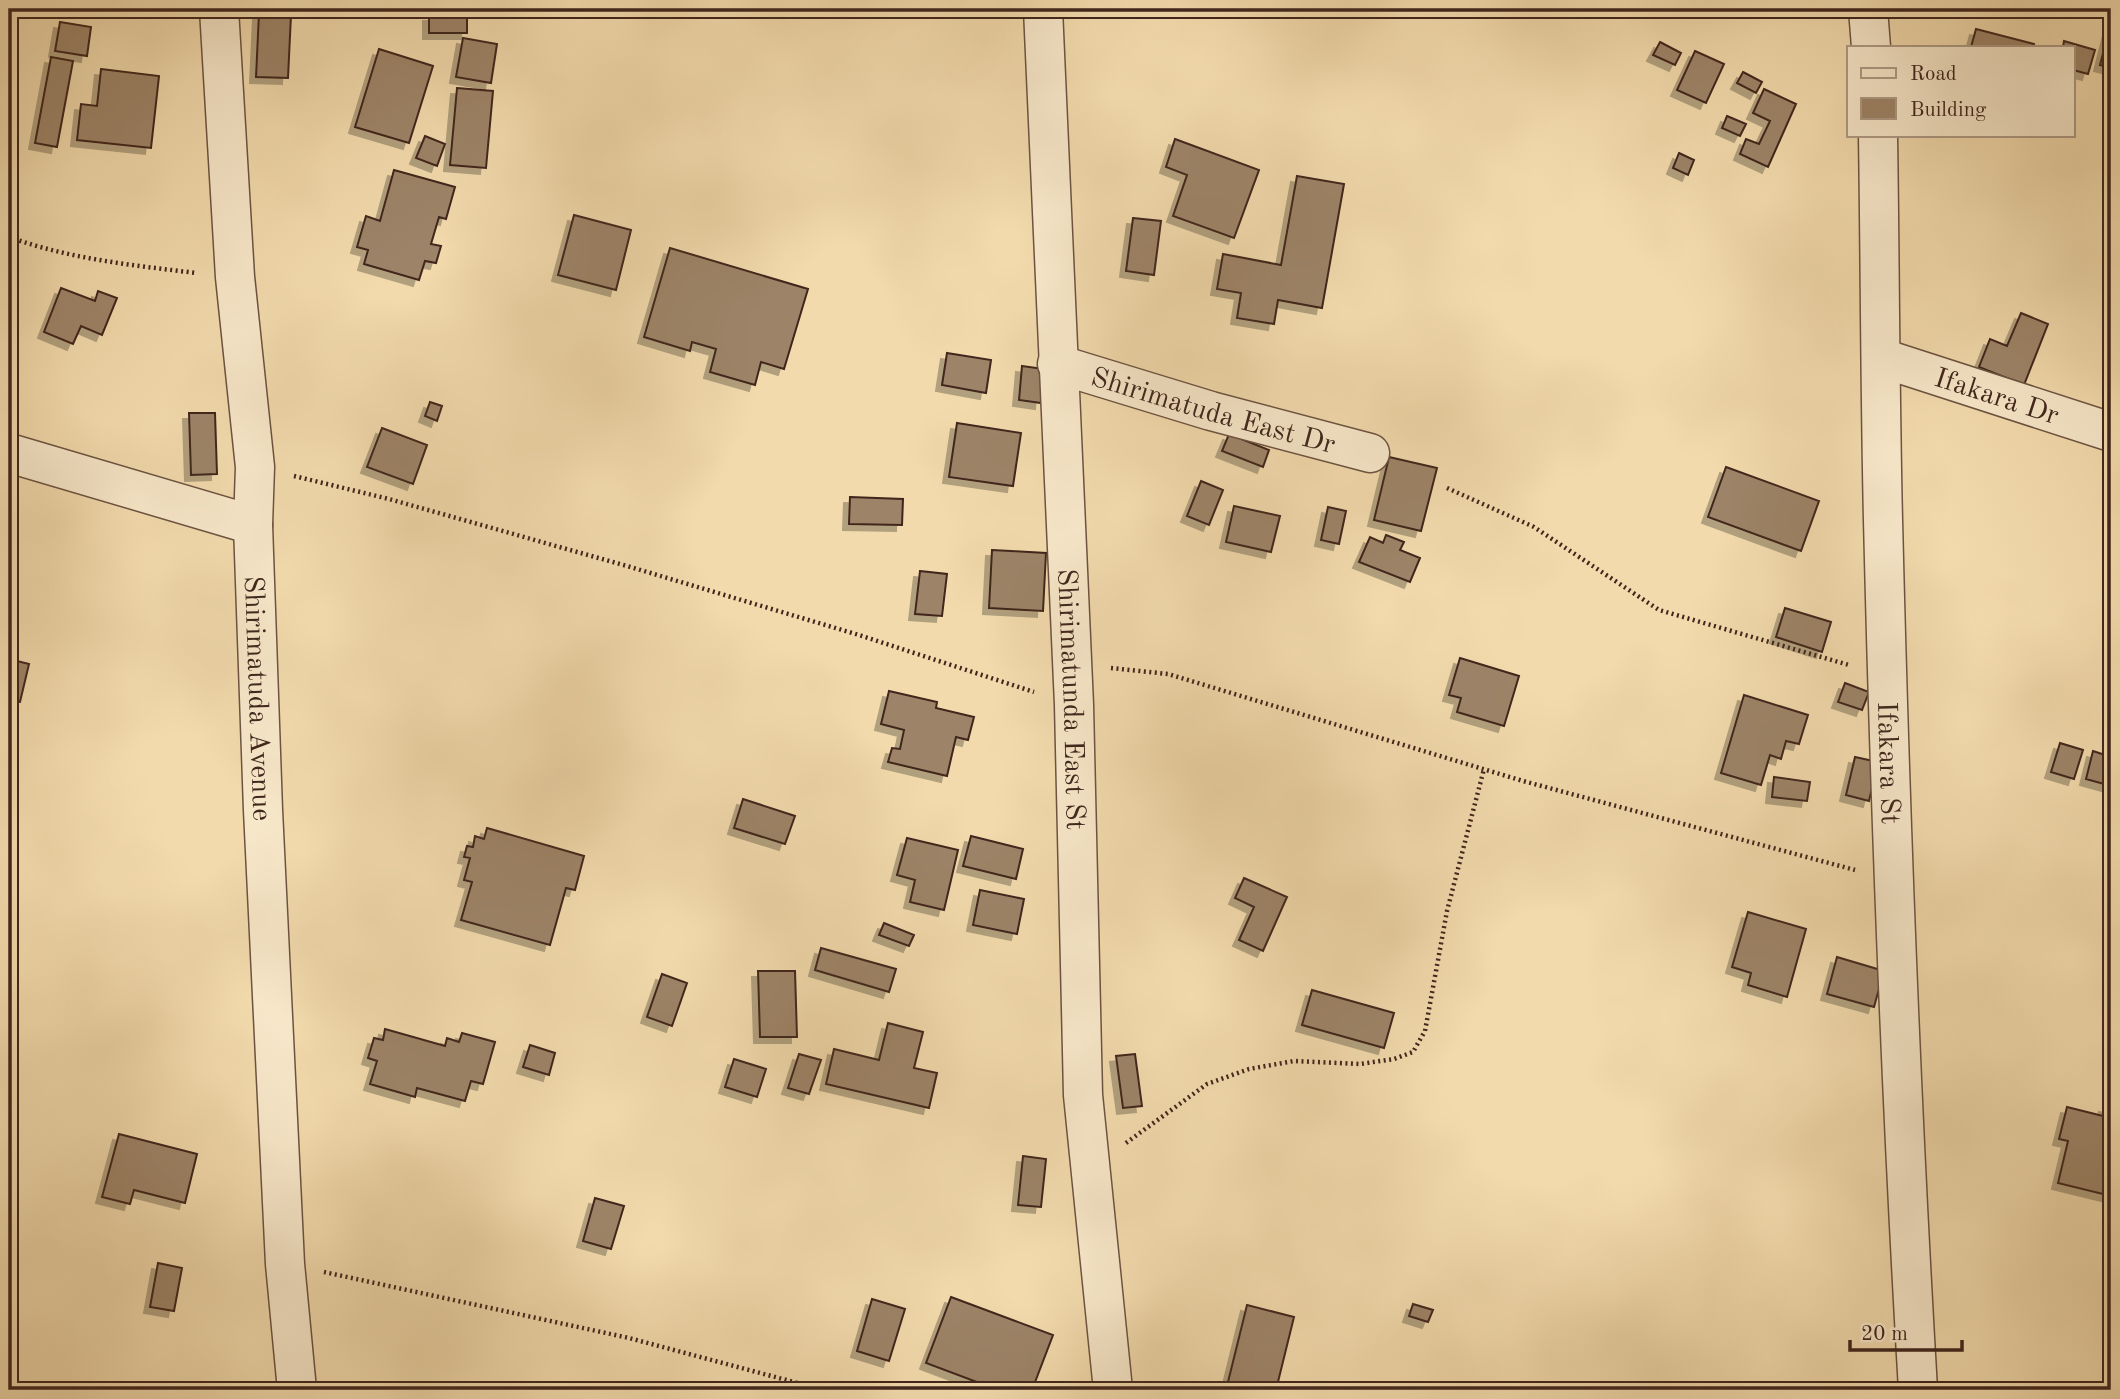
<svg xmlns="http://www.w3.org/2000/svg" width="2120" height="1399" viewBox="0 0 2120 1399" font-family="'Old Standard TT',serif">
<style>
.building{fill:#9d8467;stroke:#40261d;stroke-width:2;filter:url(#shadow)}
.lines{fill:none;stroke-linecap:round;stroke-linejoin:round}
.minor-casing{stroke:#6c5341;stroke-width:41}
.path{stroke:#40261d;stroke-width:4.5;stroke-dasharray:2 3.5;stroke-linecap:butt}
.minor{stroke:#f7e7c9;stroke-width:38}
.labels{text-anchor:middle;stroke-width:5;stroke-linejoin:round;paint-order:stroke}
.street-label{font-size:28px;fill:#40261d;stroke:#f7e7c9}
</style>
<defs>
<filter id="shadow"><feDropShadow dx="-6" dy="6" stdDeviation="0" flood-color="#0004"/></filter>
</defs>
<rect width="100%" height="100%" fill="#f2daac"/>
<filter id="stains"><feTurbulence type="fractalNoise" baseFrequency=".00286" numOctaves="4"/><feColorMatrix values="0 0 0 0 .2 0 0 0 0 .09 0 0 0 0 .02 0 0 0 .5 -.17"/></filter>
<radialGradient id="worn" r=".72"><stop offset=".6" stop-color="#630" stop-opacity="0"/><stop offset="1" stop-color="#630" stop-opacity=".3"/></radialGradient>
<path class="building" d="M259,13L291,15L288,78L256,77Z
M429,15H467V33H429Z
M60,22L91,27L87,56L55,51Z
M2111,22V68L2100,65Z
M1976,29L2034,44L2033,47H1971Z
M463,38L497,44L491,83L456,77Z
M2064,41L2095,50L2088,74L2073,70V47H2063Z
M1660,42L1681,53L1675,65L1653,55Z
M379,49L433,66L409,143L355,127Z
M1695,51L1724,64L1706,103L1677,90Z
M51,57L73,61L57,147L35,143Z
M101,69L159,76L151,148L77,140L81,104L97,106Z
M1743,72L1762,82L1756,93L1737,83Z
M457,88L493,91L486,168L450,165Z
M1764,89L1796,104L1768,167L1740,154L1746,139L1759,144L1770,121L1753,113Z
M1727,116L1746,124L1740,136L1722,128Z
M425,136L445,144L437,166L416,158Z
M1175,139L1259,170L1234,238L1173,216L1187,175L1166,167Z
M1679,153L1694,160L1688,175L1673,168Z
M394,170L455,187L446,219L439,217L431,244L441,246L436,263L425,261L419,280L364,264L368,250L357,247L366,216L380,221Z
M1297,176L1344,184L1322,308L1278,300L1274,324L1237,318L1241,293L1217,289L1223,254L1281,265Z
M574,215L631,230L616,290L558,275Z
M1133,218L1161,221L1154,275L1126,271Z
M670,248L808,289L784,369L761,362L755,385L710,372L716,349L692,342L690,351L644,337Z
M61,288L95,301L98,291L117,298L102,335L81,326L73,344L44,332Z
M2021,313L2048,324L2024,385L1979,367L1990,339L2007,346Z
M947,353L991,360L986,393L942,385Z
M1022,366L1044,369L1041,403L1019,400Z
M430,402L442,406L437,421L425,416Z
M189,413H215L217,474L191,475Z
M957,423L1021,433L1013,486L949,477Z
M382,428L427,445L413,484L367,467Z
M1229,434L1269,450L1263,467L1222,451Z
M1389,457L1437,468L1421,531L1374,520Z
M1726,467L1819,501L1801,551L1708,517Z
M1201,481L1223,490L1209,525L1187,516Z
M850,497L903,499L902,525L849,524Z
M1234,506L1280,516L1271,552L1226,542Z
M1328,507L1346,511L1339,544L1321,540Z
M1386,535L1404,542L1400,550L1420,558L1410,582L1359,562L1370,537L1383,543Z
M992,550L1046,553L1043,611L989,608Z
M920,571L947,574L942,616L915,614Z
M1785,608L1831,622L1822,652L1776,637Z
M1460,658L1519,676L1504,726L1457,712L1461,698L1449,695Z
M9,659L29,664L20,702L13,701L9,719Z
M1845,683L1869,692L1862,710L1838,702Z
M889,691L937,702L936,708L974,717L968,740L956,737L947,776L888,762L892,748L900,749L904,730L881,724Z
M1744,695L1808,715L1799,744L1786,741L1781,759L1770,755L1761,785L1721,773Z
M2060,743L2083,750L2074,779L2051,772Z
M2093,751L2111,757V786L2086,779Z
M1855,757L1878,762L1869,801L1846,795Z
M1774,777L1810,782L1807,801L1772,797Z
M743,799L795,816L785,844L734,828Z
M487,828L584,856L575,890L566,888L550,945L461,920L472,882L464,880L470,858L464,857L467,846L473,847L475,836L484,839Z
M971,836L1023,849L1016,879L963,866Z
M907,838L958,850L944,910L910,902L915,880L897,875Z
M1244,878L1287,897L1263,951L1239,940L1254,907L1235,898Z
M980,890L1024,899L1017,934L973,925Z
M1748,912L1806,929L1787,997L1748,985L1751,973L1732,967Z
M884,923L914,935L909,946L879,935Z
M821,948L896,969L889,992L815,970Z
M1837,957L1884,971L1874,1007L1827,994Z
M758,971H795L797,1037H760Z
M662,974L687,983L672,1026L647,1017Z
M1312,990L1394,1013L1384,1048L1302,1025Z
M888,1023L923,1032L914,1068L937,1073L929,1108L826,1084L834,1049L879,1060Z
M385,1029L445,1046L447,1038L459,1042L462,1033L495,1042L483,1084L471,1081L465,1101L417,1088L415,1097L370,1084L377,1061L368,1058L374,1038L383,1040Z
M530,1045L555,1053L549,1075L523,1067Z
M799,1054L821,1060L809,1094L788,1088Z
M1135,1054L1142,1106L1123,1108L1116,1056Z
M734,1059L766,1069L757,1097L725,1087Z
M2105,1106L2111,1107V1196L2058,1183L2068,1141L2059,1139L2067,1107L2103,1116Z
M119,1134L197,1154L185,1203L134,1190L130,1204L102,1197Z
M1023,1156L1046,1159L1041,1207L1018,1205Z
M595,1198L624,1206L611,1249L583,1241Z
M158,1263L182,1268L174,1311L150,1307Z
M951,1297L1053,1335L1032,1390H998L926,1363Z
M872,1299L905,1309L889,1361L857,1351Z
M1413,1304L1433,1310L1428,1322L1409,1316Z
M1247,1305L1294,1317L1276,1390H1226Z"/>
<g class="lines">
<defs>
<g id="minor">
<path id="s1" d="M219,9L235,277L255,467L253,525L263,810L285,1264L297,1390"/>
<path id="s2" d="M1043,9L1074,705L1083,1095L1113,1390"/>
<path d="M1868,9L1871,47"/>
<path id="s3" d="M1878,135C1880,263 1880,392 1883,520C1890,810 1901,1100 1918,1390"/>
<path id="s4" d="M1882,358L2111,432"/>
<path id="s5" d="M1057,364L1211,411L1370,453"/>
<path d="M9,453L253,525"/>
</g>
</defs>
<use href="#minor" class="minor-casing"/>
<path class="path" d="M9,237C70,259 131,265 196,273
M294,476L389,499L627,566L859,635L1034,692
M1447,488L1534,527L1659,610L1849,665
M1111,668L1168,674L1523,781L1855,870
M1126,1143L1207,1084L1249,1069L1294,1061L1360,1064L1394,1059L1413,1052L1425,1031L1447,911L1484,769
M324,1272L629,1338L824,1390"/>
<use href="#minor" class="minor"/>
</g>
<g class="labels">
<g class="street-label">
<text dy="10" stroke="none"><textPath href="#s4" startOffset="121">Ifakara Dr</textPath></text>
<text dy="10" stroke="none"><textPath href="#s5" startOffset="163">Shirimatuda East Dr</textPath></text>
<text dy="10" stroke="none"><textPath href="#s1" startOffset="691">Shirimatuda Avenue</textPath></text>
<text dy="10" stroke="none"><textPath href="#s2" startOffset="691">Shirimatunda East St</textPath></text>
<text dy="10" stroke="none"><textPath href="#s3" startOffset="628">Ifakara St</textPath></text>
</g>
</g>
<rect width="2120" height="1399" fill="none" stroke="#f2daac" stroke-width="35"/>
<rect x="10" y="10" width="2099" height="1378" fill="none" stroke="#40261d" stroke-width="3.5"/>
<rect x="18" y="18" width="2085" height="1364" fill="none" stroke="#40261d" stroke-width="2"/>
<rect x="1847" y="46" width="228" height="91" fill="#f7e7c9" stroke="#ae9a84" stroke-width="2"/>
<rect x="1861" y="68" width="35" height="10" fill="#f7e7c9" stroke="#ae9a84" stroke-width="2"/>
<text x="1910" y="80" font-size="21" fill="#40261d">Road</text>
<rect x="1861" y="98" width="35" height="21" fill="#9d8467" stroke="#ae9a84" stroke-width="2"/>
<text x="1910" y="116" font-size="21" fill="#40261d">Building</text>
<path d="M1850 1340v10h112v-10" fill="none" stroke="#40261d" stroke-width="3.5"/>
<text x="1861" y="1340" font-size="21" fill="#40261d" stroke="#f7e7c9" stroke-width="5" paint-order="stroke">20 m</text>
<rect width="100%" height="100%" filter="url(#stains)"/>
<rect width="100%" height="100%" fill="url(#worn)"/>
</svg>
